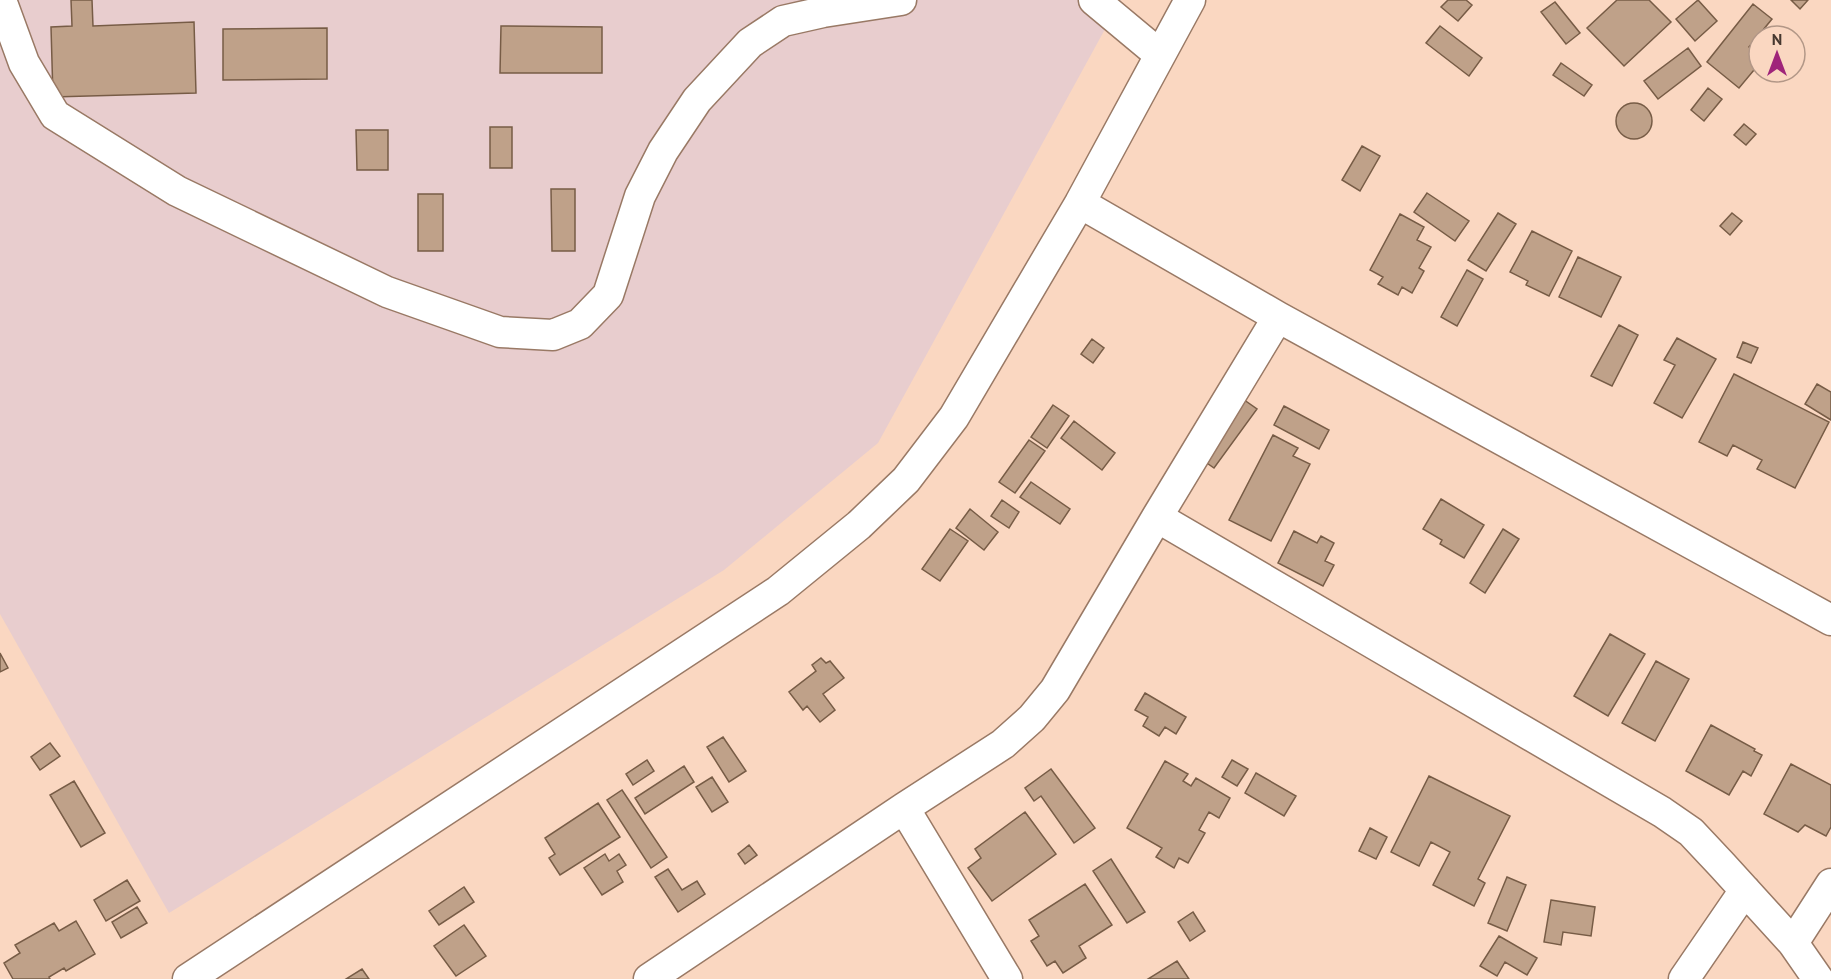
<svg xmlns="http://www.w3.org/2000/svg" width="1831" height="979" viewBox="0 0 1831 979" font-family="'PT Sans',sans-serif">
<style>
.education{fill:#e8cdce}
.building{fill:#bfa189;stroke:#775c46;stroke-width:1.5}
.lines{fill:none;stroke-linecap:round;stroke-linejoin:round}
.minor-casing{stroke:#997965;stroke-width:33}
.minor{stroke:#fff;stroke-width:30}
</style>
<rect width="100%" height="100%" fill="#fad7c1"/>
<path class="education" d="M0,0H1121L878,443L724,570L169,913L0,614Z"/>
<path class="building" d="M71,0H92L93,26L194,22L196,93L53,97L51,27L72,26Z
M1448,0H1466L1472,5L1458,21L1441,7Z
M1617,0H1649L1671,22L1624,66L1587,28Z
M1698,0L1717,21L1695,41L1676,19Z
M1791,0H1808L1800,9Z
M1555,2L1580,33L1566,44L1541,12Z
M1753,4L1772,19L1749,47L1759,55V64L1739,88L1707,62Z
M501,26L602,27V73H500Z
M1440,26L1482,58L1469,76L1426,43Z
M327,28V79L223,80V29Z
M1688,48L1701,66L1658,99L1644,81Z
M1561,63L1592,85L1584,96L1553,75Z
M1708,88L1722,99L1704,121L1691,110Z
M1616 121a18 18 0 1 1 36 0a18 18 0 1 1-36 0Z
M1744,124L1756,134L1746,145L1734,135Z
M490,127H512V168H490Z
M356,130H388V170H357Z
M1362,146L1380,156L1360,191L1342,180Z
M551,189H575V251H552Z
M1427,193L1469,221L1455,241L1414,212Z
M418,194H443V251H418Z
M1498,213L1516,224L1486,271L1468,260Z
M1732,213L1742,221L1730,235L1720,226Z
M1400,214L1424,227L1417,240L1431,247L1419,268L1424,271L1412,293L1402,287L1398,295L1378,284L1383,277L1370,270Z
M1532,231L1572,251L1549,296L1526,285L1528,281L1510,272Z
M1578,257L1621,277L1601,317L1559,297Z
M1467,270L1483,279L1457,326L1441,317Z
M1619,325L1638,335L1612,386L1591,376Z
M1677,338L1716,359L1682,418L1654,403L1675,365L1664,360Z
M1092,339L1104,348L1093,363L1081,354Z
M1743,342L1758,348L1751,363L1737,357Z
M1734,374L1829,422L1795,488L1757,469L1762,460L1733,445L1727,456L1699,442Z
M1817,384L1831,392V420L1805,404Z
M1240,397L1257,409L1214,468L1197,456Z
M1053,405L1069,416L1047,448L1031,437Z
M1284,406L1329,430L1319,449L1274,425Z
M1074,421L1115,453L1102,470L1061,438Z
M1273,435L1298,448L1293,456L1310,464L1271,541L1229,520Z
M1029,440L1045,451L1015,493L999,482Z
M1031,482L1070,509L1060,524L1020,497Z
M1441,499L1484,525L1464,558L1440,544L1442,540L1423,529Z
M1002,500L1019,512L1009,528L991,516Z
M970,509L998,532L984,550L956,528Z
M950,529L968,541L940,581L922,569Z
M1503,529L1519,539L1485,593L1470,583Z
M1294,531L1317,543L1321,536L1334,543L1325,561L1334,565L1323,586L1278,563Z
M1610,634L1645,654L1608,716L1574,696Z
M0,653L8,668L0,672Z
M821,658L826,663L830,661L844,678L823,694L835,710L820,722L807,706L803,710L789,692L816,671L812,665Z
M1656,661L1689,679L1655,741L1622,723Z
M1145,693L1186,717L1176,734L1165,727L1159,736L1143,726L1148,717L1135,710Z
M1711,725L1755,749L1754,751L1762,755L1751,776L1743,771L1729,795L1686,771Z
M723,737L746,771L729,782L707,747Z
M50,743L60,756L40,770L31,757Z
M647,760L654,771L633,785L626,774Z
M1232,760L1248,769L1237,786L1222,777Z
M1165,761L1188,774L1183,781L1191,786L1196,778L1230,798L1219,818L1209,812L1199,830L1205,833L1188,863L1179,858L1174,868L1156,857L1162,848L1127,828Z
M1791,764L1831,785V827L1826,836L1805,825L1798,832L1764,814Z
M684,766L694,782L645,814L635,798Z
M1051,769L1095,828L1074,843L1041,796L1034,801L1025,788Z
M1256,773L1296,796L1284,816L1245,793Z
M1429,776L1510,816L1478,879L1485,883L1474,906L1433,885L1450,852L1431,842L1419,866L1391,852Z
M712,777L728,802L712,812L696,787Z
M74,781L105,833L81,847L50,795Z
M622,790L667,857L651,868L607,800Z
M598,803L620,837L560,875L549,858L555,854L545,838Z
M1025,812L1056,854L992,901L968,868L981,858L975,849Z
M1370,828L1387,837L1376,859L1359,851Z
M749,845L757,855L745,864L738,854Z
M605,854L609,861L619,854L626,865L617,871L623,882L602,895L584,868Z
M1111,859L1145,912L1127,923L1093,871Z
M668,869L682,890L697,881L705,894L678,912L655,877Z
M1507,877L1526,885L1507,931L1488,923Z
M127,880L140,901L106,921L94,900Z
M1085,884L1112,925L1079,946L1086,958L1063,973L1055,961L1047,966L1031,941L1039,936L1029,920Z
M464,887L474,902L439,925L429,911Z
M1551,900L1595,907L1591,936L1563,932L1561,945L1544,942Z
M137,907L147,923L121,938L112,922Z
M1193,912L1205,931L1190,941L1178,922Z
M76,921L95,954L66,971L64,968L49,977L50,979H13L4,963L20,953L15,945L54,923L59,931Z
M464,925L486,956L456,976L434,946Z
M1499,936L1537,958L1527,975L1505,962L1497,976L1480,966Z
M1177,961L1189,979H1148Z
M362,969L369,979H346Z"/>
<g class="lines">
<defs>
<path id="minor" d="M1,0L24,63L55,115L177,191L387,292L500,332L553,335L580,324L608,295L640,196L663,151L697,100L750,43L783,21L823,12L901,0
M1094,0L1160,55
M1080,203L1278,317L1831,620
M1157,517L1662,812L1691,832L1722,865L1793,943L1818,979
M904,808L1007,979
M1793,943L1831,884
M188,979L778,591L859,525L906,480L954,417L1080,203L1190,0
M649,979L904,808L1003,744L1032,718L1055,690L1157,517L1278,317
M1684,979L1745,890"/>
</defs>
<use href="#minor" class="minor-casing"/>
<use href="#minor" class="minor"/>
</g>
<g transform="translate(1777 54)"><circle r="28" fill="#fad7c1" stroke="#b29787" stroke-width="1.5"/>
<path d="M0-4.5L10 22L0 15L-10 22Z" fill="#9f247a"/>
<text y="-9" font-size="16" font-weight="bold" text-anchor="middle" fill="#46382f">N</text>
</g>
</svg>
